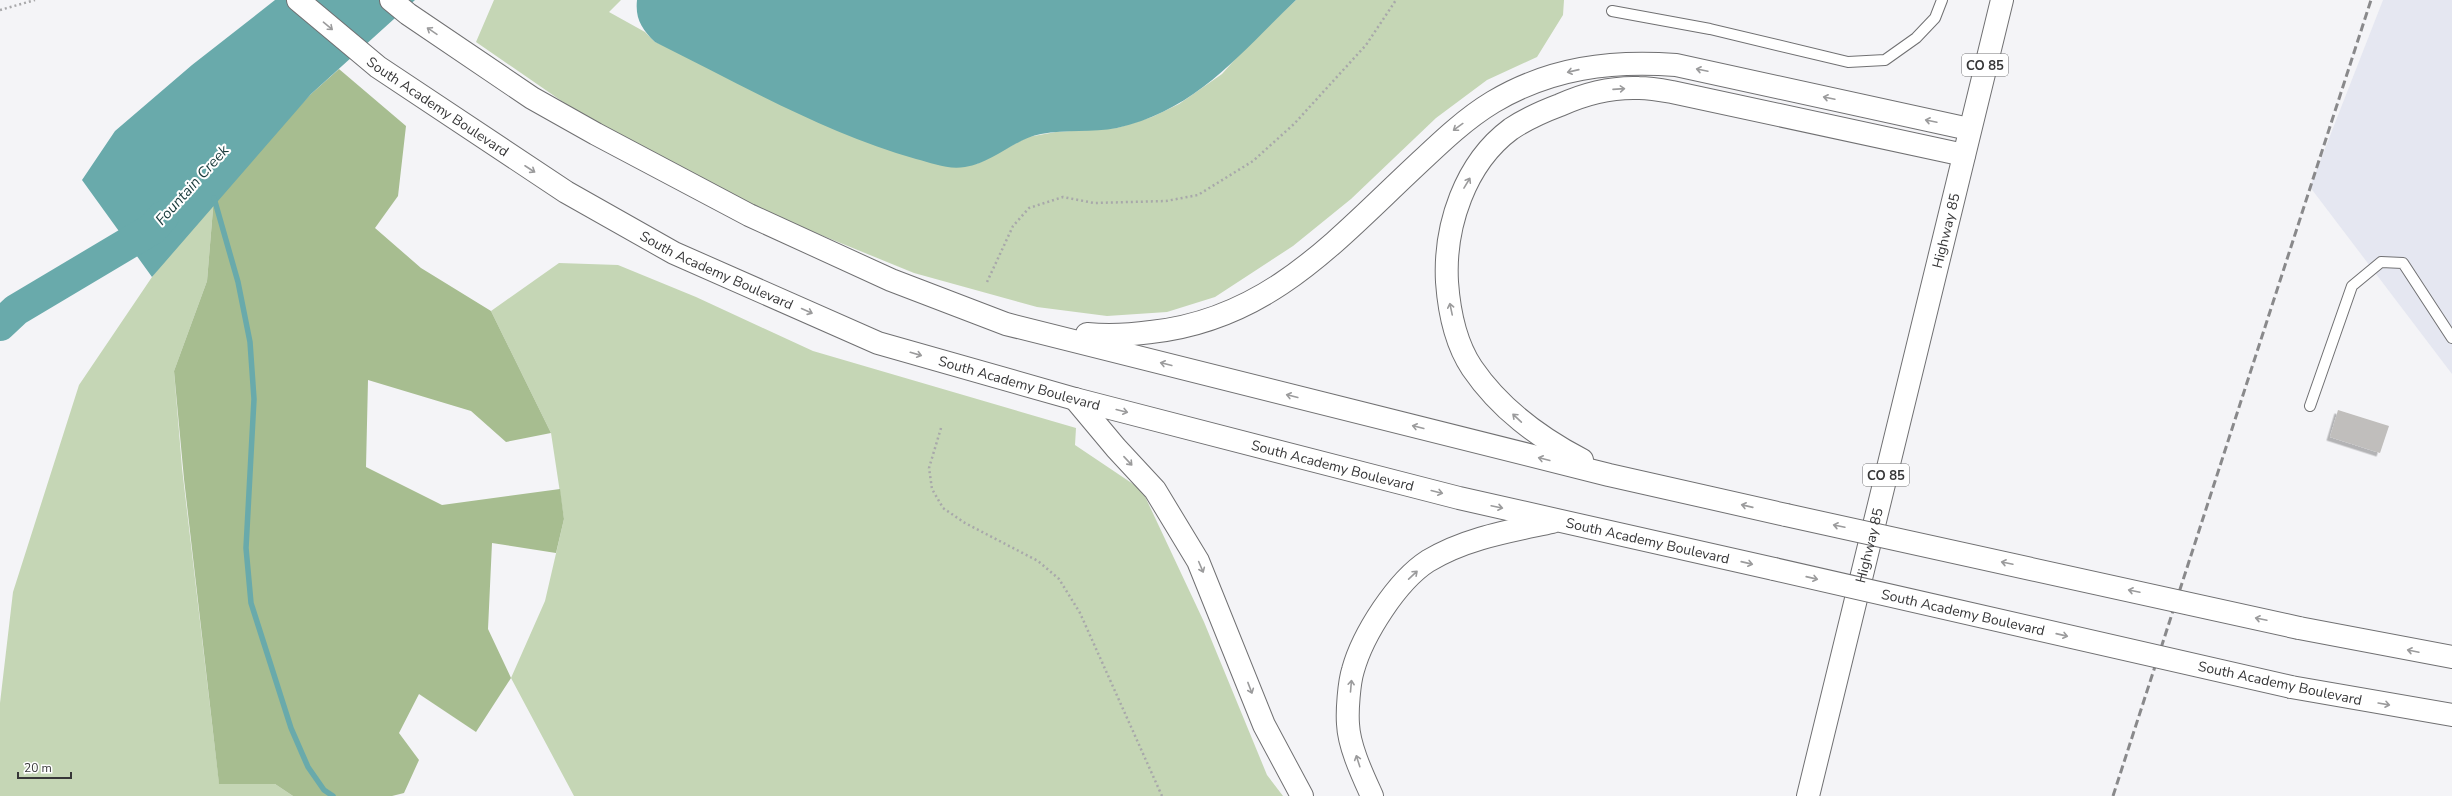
<svg xmlns="http://www.w3.org/2000/svg" width="2452" height="796" viewBox="0 0 2452 796" font-family="'Nunito Sans',sans-serif">
<style>
.built{fill:#e5e7f1}
.green{fill:#c5d6b5}
.forest{fill:#a7bd90}
.water{fill:#69aaab}
.lines{fill:none;stroke-linecap:round;stroke-linejoin:round}
.stream{stroke:#69aaab;stroke-width:5.5}
.river{stroke:#69aaab;stroke-width:32}
.building{fill:#c0bebc;filter:url(#shadow)}
.lane-casing{stroke:#707072;stroke-width:12}
.primary-casing{stroke:#707072;stroke-width:24}
.highway-casing{stroke:#707072;stroke-width:24}
.path{stroke:#a8a8aa;stroke-width:2.5;stroke-dasharray:2 3;stroke-linecap:butt}
.lane{stroke:#fff;stroke-width:10}
.primary{stroke:#fff;stroke-width:22}
.highway{stroke:#fff;stroke-width:22}
.rail{stroke:#89898b;stroke-width:3;stroke-dasharray:8 4;stroke-linecap:butt}
.highway-bridge-casing{stroke:#707072;stroke-width:24;stroke-linecap:butt}
.highway-bridge{stroke:#fff;stroke-width:22}
.oneway{stroke:#9b9b9c}
.labels{text-anchor:middle;stroke-width:4;stroke-linejoin:round;paint-order:stroke}
.shield{fill:#fff;stroke:#737374;stroke-width:1}
.shield-label{font-size:13px;font-weight:bold;fill:#373738}
.street-label{font-size:14px;fill:#373738;stroke:#fff}
.water-label{font-size:15px;font-style:italic;fill:#193a3b;stroke:#fff}
</style>
<defs>
<filter id="shadow"><feDropShadow dx="-3.5" dy="3.5" stdDeviation="0" flood-color="#0004"/></filter>
</defs>
<rect width="100%" height="100%" fill="#f4f4f7"/>
<path class="built" d="M2383,0H2452V374L2310,187Z"/>
<path class="green" d="M494,0H621L609,12L645,32L655,42L977,164L1028,137L1056,132L1117,128L1152,117L1179,104L1222,74L1246,47L1296,0H1564L1563,15L1537,57L1487,80L1436,118L1351,199L1293,246L1215,297L1167,312L1107,316L1037,307L914,273L745,204L592,122L476,42Z
M214,197L207,281L174,371L182,468L219,783L275,784L293,796H0V703L13,592L79,385L152,277Z
M559,263L618,265L696,297L813,351L1076,428L1075,445L1142,490L1204,622L1267,775L1283,796H574L511,678L545,601L564,519L551,433L491,311Z"/>
<path class="forest" d="M339,69L406,126L398,196L375,228L421,268L491,311L551,433L506,442L471,411L368,380L366,467L442,505L560,489L564,519L556,553L492,543L488,629L511,678L476,732L419,694L399,733L419,760L404,793L392,796H293L275,784H219L184,479L174,371L207,281L214,197L311,94Z"/>
<path class="water" d="M275,0H415L311,94L152,277L82,180L115,131L192,65Z
M637,0H1296C1240,53 1197,110 1117,128C1092,133 1066,129 1041,134C1014,139 993,163 965,167C948,170 932,163 916,159C824,133 740,84 655,42C642,29 635,19 637,0Z"/>
<g class="lines">
<path class="stream" d="M214,198L238,282L250,342L254,399L246,548L251,603L291,728L308,767L324,790L333,796"/>
<path class="river" d="M0,325L16,310L152,229L163,217"/>
</g>
<path class="building" d="M2338,410L2389,426L2380,453L2330,437Z"/>
<g class="lines">
<defs>
<path id="lane" d="M1612,11L1710,29L1848,62L1885,60L1916,38L1935,18L1942,0
M2310,406L2352,286L2381,262L2403,263L2452,338"/>
<g id="primary">
<path id="s1" d="M1808,796L2002,0"/>
</g>
<g id="highway">
<path id="s2" d="M298,0L378,67L566,192L674,253L878,343L1075,399L1459,498L1774,569"/>
<path d="M391,0L408,14L532,98L596,134L749,215L891,280L1006,324L1609,475L1786,515"/>
<path d="M1087,334C1109,336 1129,335 1151,332C1263,320 1328,249 1405,176C1433,150 1460,122 1493,102C1550,68 1611,60 1676,65L1969,129"/>
<path d="M1075,399L1116,448L1155,490L1198,561L1264,725L1302,796"/>
<path d="M1582,460C1538,437 1500,409 1472,368C1456,344 1449,310 1447,282C1444,226 1465,163 1511,129C1526,119 1544,111 1560,105C1584,94 1612,87 1639,88C1650,88 1661,90 1672,92L1964,155"/>
<path d="M2299,628L2452,657"/>
<path d="M2291,687L2452,715"/>
<path d="M1372,796C1363,776 1349,747 1348,724C1347,711 1349,683 1353,670C1363,634 1397,581 1428,561C1466,538 1510,531 1552,522"/>
</g>
</defs>
<use href="#lane" class="lane-casing"/>
<use href="#primary" class="primary-casing"/>
<use href="#highway" class="highway-casing"/>
<path class="path" d="M0,10L35,0
M987,282L1013,226L1029,208L1063,197L1094,203L1166,201L1198,195L1253,161L1294,124L1366,45L1396,0
M941,428L929,468L932,489L943,508L965,523L1038,561L1059,579L1080,613L1162,796"/>
<use href="#lane" class="lane"/>
<use href="#primary" class="primary"/>
<use href="#highway" class="highway"/>
<path class="rail" d="M2113,796L2371,0"/>
<defs>
<g id="highway-bridge">
<path d="M1786,515L2299,628"/>
<path id="s3" d="M1774,569L2291,687"/>
</g>
</defs>
<use href="#highway-bridge" class="highway-bridge-casing"/>
<use href="#highway-bridge" class="highway-bridge"/>
</g>
<defs><path id="oneway-shaft" d="M-6 0H5M1.5-3L5.5 0L1.5 3" fill="none" stroke-width="1.6" stroke-linecap="round" stroke-linejoin="round"/></defs>
<g class="oneway">
<use href="#oneway-shaft" transform="translate(328 26) rotate(40)"/>
<use href="#oneway-shaft" transform="translate(432 31) rotate(-146)"/>
<use href="#oneway-shaft" transform="translate(1702 70) rotate(-168)"/>
<use href="#oneway-shaft" transform="translate(1573 71) rotate(167)"/>
<use href="#oneway-shaft" transform="translate(1619 89) rotate(-4)"/>
<use href="#oneway-shaft" transform="translate(1829 98) rotate(-168)"/>
<use href="#oneway-shaft" transform="translate(1931 121) rotate(-168)"/>
<use href="#oneway-shaft" transform="translate(1458 127) rotate(144)"/>
<use href="#oneway-shaft" transform="translate(530 169) rotate(33)"/>
<use href="#oneway-shaft" transform="translate(1467 183) rotate(-59)"/>
<use href="#oneway-shaft" transform="translate(1451 309) rotate(-102)"/>
<use href="#oneway-shaft" transform="translate(807 311) rotate(24)"/>
<use href="#oneway-shaft" transform="translate(916 354) rotate(16)"/>
<use href="#oneway-shaft" transform="translate(1166 364) rotate(-166)"/>
<use href="#oneway-shaft" transform="translate(1292 396) rotate(-166)"/>
<use href="#oneway-shaft" transform="translate(1122 411) rotate(14)"/>
<use href="#oneway-shaft" transform="translate(1517 418) rotate(-137)"/>
<use href="#oneway-shaft" transform="translate(1418 427) rotate(-166)"/>
<use href="#oneway-shaft" transform="translate(1544 459) rotate(-166)"/>
<use href="#oneway-shaft" transform="translate(1128 461) rotate(47)"/>
<use href="#oneway-shaft" transform="translate(1437 492) rotate(14)"/>
<use href="#oneway-shaft" transform="translate(1747 506) rotate(-167)"/>
<use href="#oneway-shaft" transform="translate(1497 507) rotate(12)"/>
<use href="#oneway-shaft" transform="translate(1839 526) rotate(-168)"/>
<use href="#oneway-shaft" transform="translate(1747 563) rotate(13)"/>
<use href="#oneway-shaft" transform="translate(2007 563) rotate(-168)"/>
<use href="#oneway-shaft" transform="translate(1201 567) rotate(67)"/>
<use href="#oneway-shaft" transform="translate(1413 575) rotate(-43)"/>
<use href="#oneway-shaft" transform="translate(1812 578) rotate(13)"/>
<use href="#oneway-shaft" transform="translate(2134 591) rotate(-168)"/>
<use href="#oneway-shaft" transform="translate(2261 619) rotate(-168)"/>
<use href="#oneway-shaft" transform="translate(2062 635) rotate(13)"/>
<use href="#oneway-shaft" transform="translate(2413 651) rotate(-168)"/>
<use href="#oneway-shaft" transform="translate(1351 686) rotate(-85)"/>
<use href="#oneway-shaft" transform="translate(1250 688) rotate(69)"/>
<use href="#oneway-shaft" transform="translate(2384 704) rotate(10)"/>
<use href="#oneway-shaft" transform="translate(1358 761) rotate(-108)"/>
</g>
<g class="labels">
<g class="shield">
<rect x="1962" y="54" width="46" height="22" rx="3"/>
<rect x="1863" y="464" width="46" height="22" rx="3"/>
</g>
<g class="shield-label">
<text x="1985" y="70">CO 85</text>
<text x="1886" y="480">CO 85</text>
</g>
<g class="street-label">
<text dy="5" stroke="none"><textPath href="#s2" startOffset="176">South Academy Boulevard</textPath></text>
<text dy="5" stroke="none"><textPath href="#s1" startOffset="582">Highway 85</textPath></text>
<text dy="5" stroke="none"><textPath href="#s2" startOffset="500">South Academy Boulevard</textPath></text>
<text dy="5" stroke="none"><textPath href="#s2" startOffset="824">South Academy Boulevard</textPath></text>
<text dy="5" stroke="none"><textPath href="#s2" startOffset="1148">South Academy Boulevard</textPath></text>
<text dy="5" stroke="none"><textPath href="#s2" startOffset="1472">South Academy Boulevard</textPath></text>
<text dy="5" stroke="none"><textPath href="#s1" startOffset="258">Highway 85</textPath></text>
<text dy="5" stroke="none"><textPath href="#s3" startOffset="194">South Academy Boulevard</textPath></text>
<text transform="translate(2280 683) rotate(12)" y="5">South Academy Boulevard</text>
</g>
<g class="water-label">
<text transform="translate(192 185) rotate(-48)" y="5">Fountain Creek</text>
</g>
</g>
<path d="M18 772v6h53v-6" fill="none" stroke="#373738" stroke-width="2"/>
<text x="24" y="772" font-size="12" fill="#373738" stroke="#ffffff" stroke-width="3" paint-order="stroke">20 m</text>
</svg>
